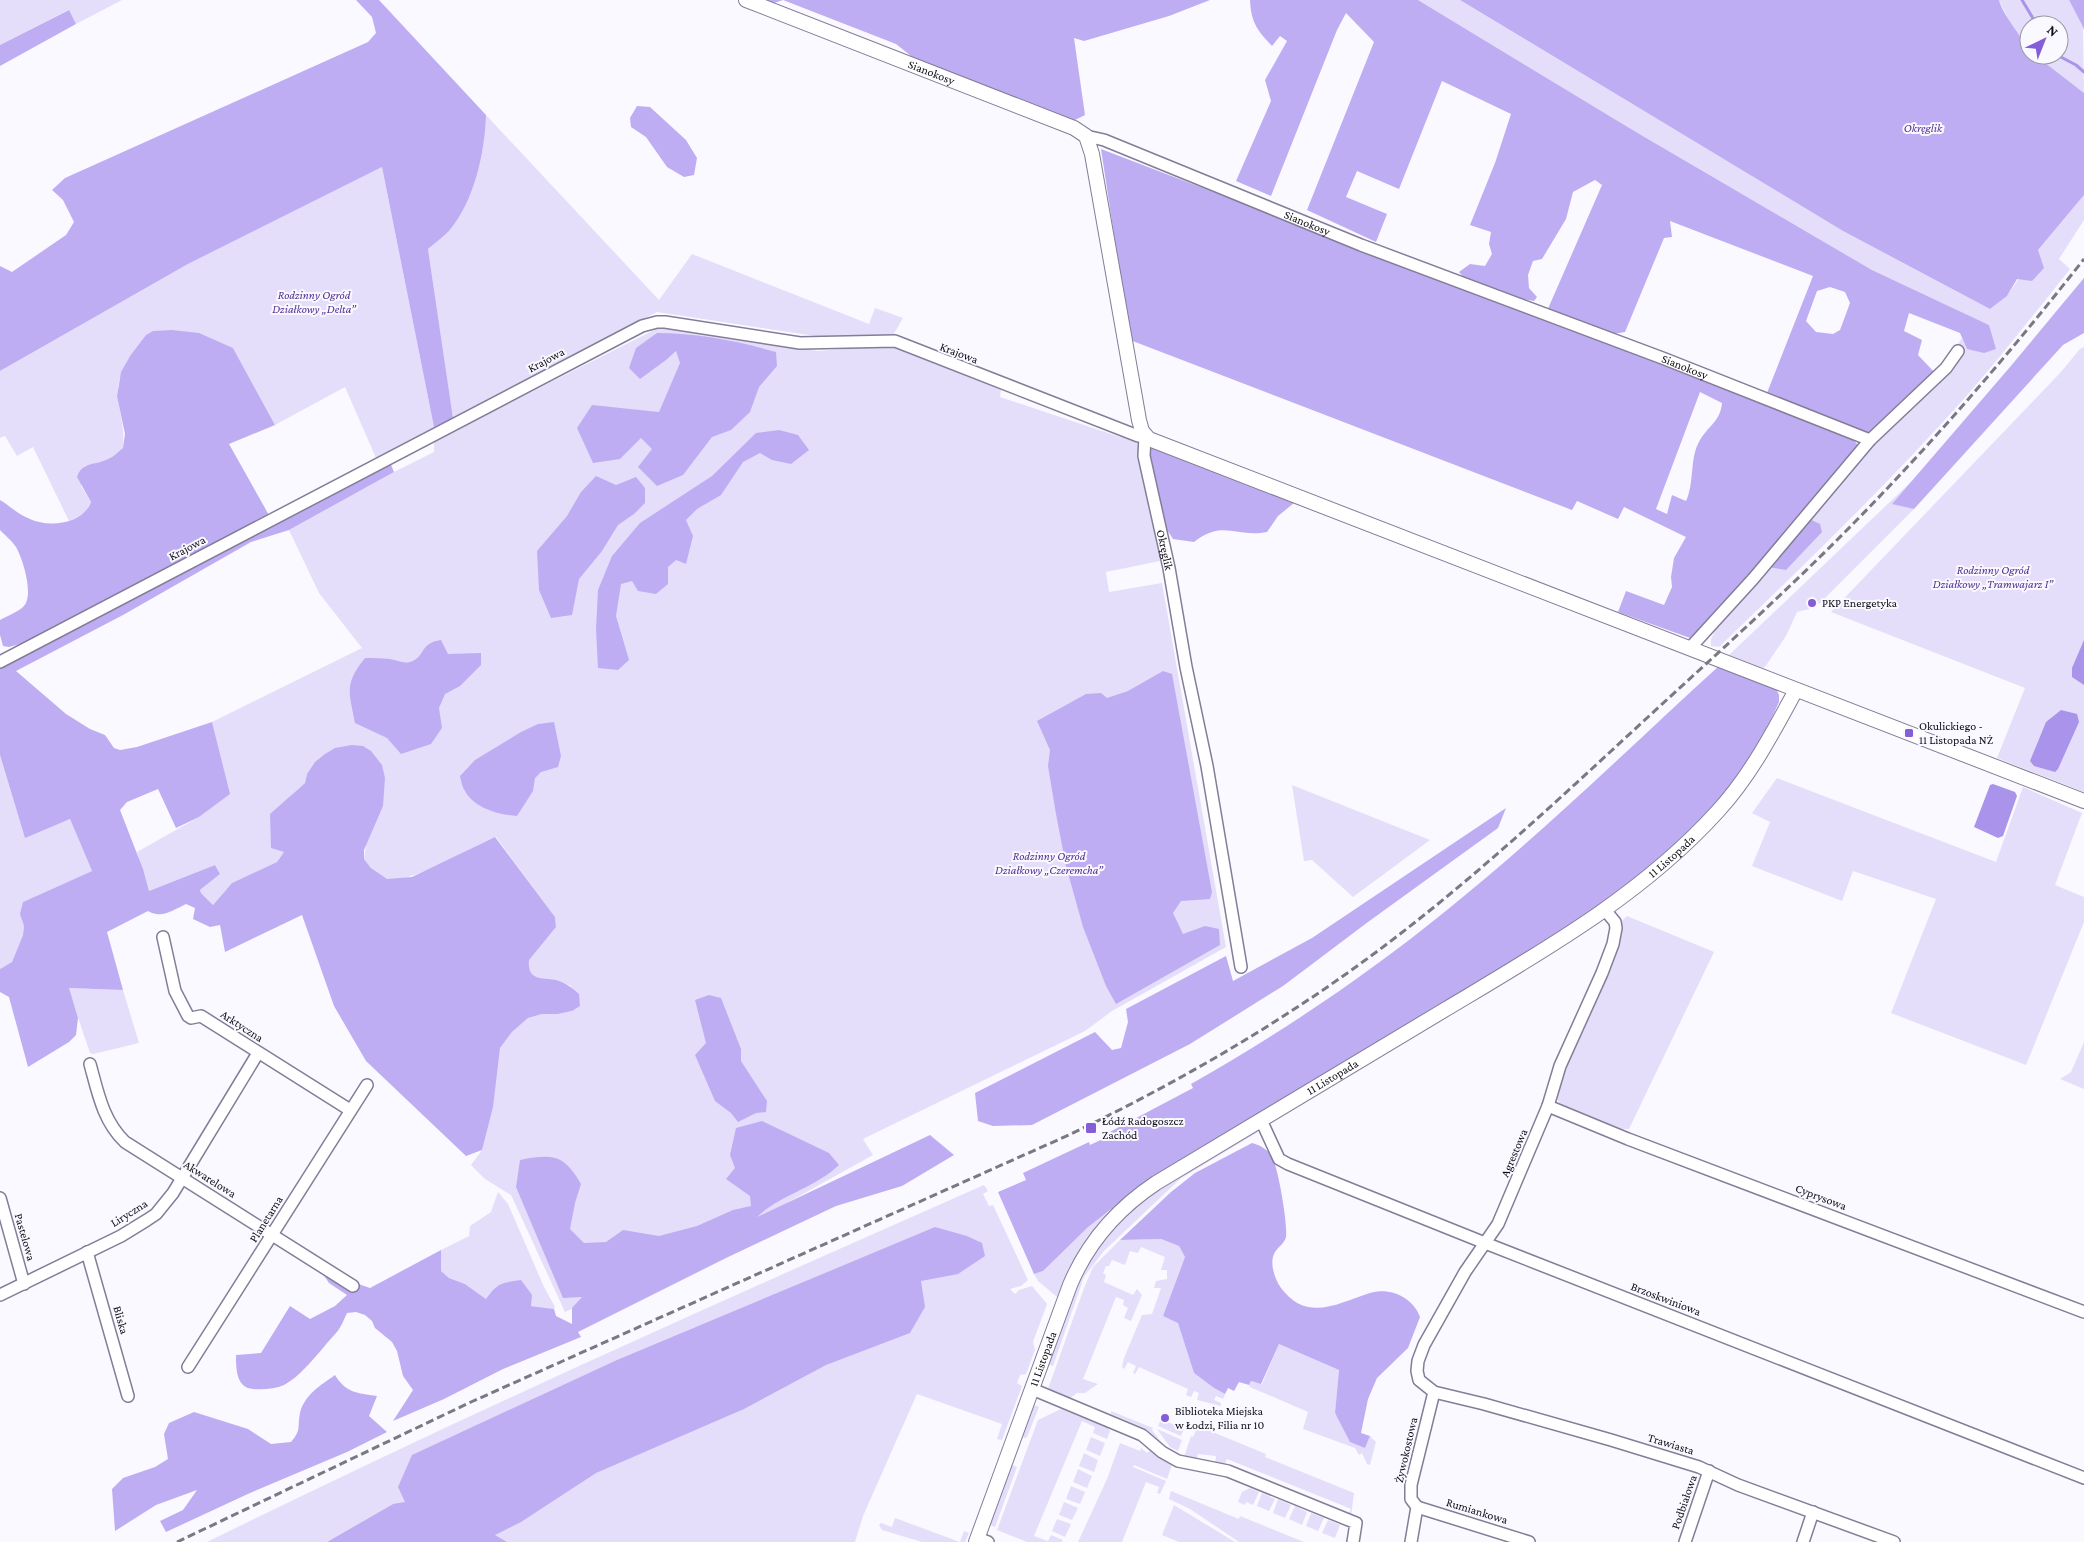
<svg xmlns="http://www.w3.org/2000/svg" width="2084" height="1542" viewBox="0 0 2084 1542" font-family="'Crimson Pro',serif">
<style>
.green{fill:#e4defa}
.forest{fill:#bfadf4;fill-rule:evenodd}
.water{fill:#aa93ea}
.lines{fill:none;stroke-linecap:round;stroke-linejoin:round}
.stream{stroke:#aa93ea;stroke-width:3}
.minor-casing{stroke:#837d98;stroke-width:14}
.tertiary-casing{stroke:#837d98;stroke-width:16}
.minor{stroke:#fff;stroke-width:11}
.tertiary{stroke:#fff;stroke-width:14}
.rail{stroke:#7a7880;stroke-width:3;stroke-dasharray:8 4;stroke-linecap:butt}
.poi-dot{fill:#855dd7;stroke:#faf9ff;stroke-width:2}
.labels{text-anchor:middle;stroke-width:4;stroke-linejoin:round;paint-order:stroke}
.street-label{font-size:12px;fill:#0e0c16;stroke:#faf9ff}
.park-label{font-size:12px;font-style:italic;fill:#532e93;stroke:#faf9ff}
.poi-label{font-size:12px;fill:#0e0c16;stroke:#faf9ff;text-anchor:start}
</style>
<rect width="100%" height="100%" fill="#faf9ff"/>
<path class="green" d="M0,0H122L76,24L68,10L0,45Z
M1418,0H1460L1843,231L1990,309L2007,296L2038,250L2084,195V220L2059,259L2070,269C2035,313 2000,358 1962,401C1885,487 1802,567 1719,647L1711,646V639L1718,625L1800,515L1943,365L1962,338L1967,349L1989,325L1872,270L1636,132Z
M1999,0H2069L2083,27L2084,93L2035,55H2059V25H2029V50L2013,29Z
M486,115L659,300L692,254L869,324L875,308L903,318L892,337L815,336L657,312L453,418L428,249C435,243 443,237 449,231C474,202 485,153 486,115Z
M382,167L434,427L376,458L345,387L275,425L233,348L130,356C123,368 116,383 118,397C120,415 125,430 123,448L108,460L84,466L81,486L91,502L85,513L69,521L33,447L17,456L5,436L0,438V371L188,264Z
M662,326L818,351L891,345L909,351L1001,390L1000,397L1138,443L1160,561L1106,572L1109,592L1162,583L1226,947L1112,1011L1085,1031L863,1139L873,1155L731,1234L565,1312L511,1195L485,1179L471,1165L482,1150L495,1082L500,1048L512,1032L528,1018L542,1014H558L572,1011L571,986C566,984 561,981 556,980C543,977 527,983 528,960L556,927L555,917L496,837C471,846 410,885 387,879C378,876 369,866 364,859L367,839L383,806L307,774L305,783L292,794L284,852L277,862L232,883L213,905L201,893L200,890L220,874L215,865L149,891L137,852L199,817L229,794L212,722L362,648L319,593L289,530L394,472L434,452V441Z
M2084,347V792L1997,758L2025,688L1831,612L2060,373L2080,349Z
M1914,479L1893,503L1914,509L1819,604L1813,596L1806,602L1809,609L1797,612L1786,636L1765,667L1762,668L1729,655Z
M0,755L25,837L70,819L92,871L23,902L22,920L24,926L23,935L12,962L0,969Z
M1777,778L1996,862L2023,787L2082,813L2055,885L2084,897V922L2026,1065L1891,1013L1936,899L1853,871L1842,901L1752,866L1770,822L1752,813Z
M1292,785L1430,840L1353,897L1312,860L1304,861Z
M1627,916L1714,952L1629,1129H1622L1561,1106L1555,1095L1621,937L1619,924Z
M68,988L123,990L139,1043L93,1054L90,1053Z
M2084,1042V1089L2060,1079L2071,1072Z
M1256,1131L1258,1132L1180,1179L1104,1251L1084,1277L1053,1366L1049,1365C1061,1332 1071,1296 1088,1265C1125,1199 1193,1168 1256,1131Z
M984,1185L988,1191L983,1194L989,1206L993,1205L1028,1280L1021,1286L1010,1289L1015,1294L1019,1290L1032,1286L1047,1304L1033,1342L1035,1350L1026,1374L1020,1375L1017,1383L1022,1386L1002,1440L997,1439L1002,1424L917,1394L863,1516L855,1542H414L393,1504L327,1542H207C463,1416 723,1300 984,1185Z
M498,1192L508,1204L544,1287L555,1307L554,1309L486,1299L465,1284L449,1278L441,1271V1250L469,1236L470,1226L491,1212Z
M1111,1211C1086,1237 1070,1265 1057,1297L1038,1281L1034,1274L1043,1271C1062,1252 1087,1221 1111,1211Z
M1161,1239L1179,1246L1185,1257L1163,1316L1178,1322L1194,1373L1214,1388L1225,1394L1223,1399L1216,1396L1214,1400L1221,1403V1406L1197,1400L1199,1393L1194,1391L1191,1397L1186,1395L1188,1389L1139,1367L1135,1374L1133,1373L1136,1366L1128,1362L1124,1369L1122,1367L1124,1358L1142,1315L1152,1314L1161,1288H1154L1156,1281L1167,1279V1270H1161L1165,1257L1141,1247L1138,1253L1130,1251L1125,1265L1112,1260L1109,1266H1106L1103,1273L1106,1275L1104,1282L1133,1295L1137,1289L1142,1295L1131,1321L1124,1318L1128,1308L1123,1305L1124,1300L1116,1297L1083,1379L1098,1384L1085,1393H1077L1069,1399L1050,1391L1048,1389L1084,1288L1093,1267L1120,1240Z
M1279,1344L1339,1370L1335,1414L1365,1448L1370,1436L1376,1442L1370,1465L1367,1464L1362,1453L1359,1455L1355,1448L1303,1429L1308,1412L1250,1387L1249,1385L1251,1381L1262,1384Z
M1034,1405L1039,1407L1027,1437L1025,1438L1022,1437Z
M1061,1409L1108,1428L1110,1431L1107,1439L1093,1433L1095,1427L1082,1421L1034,1536L1048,1541L1051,1535L1063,1540L1062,1542H1027L997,1530L1038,1420Z
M1111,1411L1153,1428L1152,1430L1162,1443L1145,1428L1111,1414Z
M1161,1419L1184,1429L1181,1436L1158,1426Z
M1198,1426L1266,1454L1265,1457L1354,1493L1351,1516L1348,1515L1351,1509L1344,1506L1227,1459L1224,1466L1215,1465L1216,1456L1198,1454L1196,1461L1184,1457L1191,1436L1193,1437Z
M1157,1429L1182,1440L1178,1451L1170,1447Z
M1091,1437L1105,1443L1100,1456L1086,1450Z
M1120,1443L1140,1451L1141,1448L1147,1453L1150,1450L1159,1458L1172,1465L1167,1479L1134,1465L1133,1467L1166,1481L1160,1494L1157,1493L1159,1487L1146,1482L1122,1542H1078L1107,1479Z
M1084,1453L1098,1460L1094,1472L1079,1466Z
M1012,1465L1017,1467L995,1527L990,1525Z
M1078,1469L1092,1476L1087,1488L1073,1482Z
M1071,1486L1085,1492L1080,1504L1066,1499Z
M1250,1488L1259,1492L1253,1505L1246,1502L1245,1505L1238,1502L1242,1492Z
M1171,1491L1239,1519L1240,1516L1304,1542H1239L1190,1509L1169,1499Z
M1262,1493L1275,1499L1269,1511L1257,1506Z
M1278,1499L1291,1505L1285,1518L1273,1513Z
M1064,1502L1078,1508L1072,1520L1059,1515Z
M1174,1505L1235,1542H1179L1162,1535Z
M1295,1506L1307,1512L1302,1525L1289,1519Z
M1311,1513L1324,1518L1318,1531L1306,1526Z
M895,1518L960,1542L964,1531L969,1533L965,1542H922L882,1530L879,1525L881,1523L892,1527Z
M1057,1519L1071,1524L1065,1537L1052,1531Z
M1328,1520L1340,1525L1335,1538L1322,1533Z"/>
<path class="forest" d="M356,0H379L486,115C485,153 474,202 449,231C443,237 435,243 428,249L453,418L434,427L382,167L188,264L0,371V266L12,272L66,235L74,222L63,200L52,190L65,178L368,42L376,33L372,17Z
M766,0H1210L1169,16L1084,41L1074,38L1085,115L1073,121L915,59L896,44L783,0L774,3Z
M1250,0H1418L1636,132L1872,270L1989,325L1996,349L1984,353L1967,349L1960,333L1909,313L1904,331L1922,340L1918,355L1935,373L1873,437L1767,393L1813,276L1670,221L1672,237L1664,238L1625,332L1613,334L1547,311L1602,185L1595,180L1573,192L1566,219L1542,259L1533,261L1528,275L1529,288L1537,297L1534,301L1518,298L1466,280L1459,272L1470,264L1485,266L1492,254L1489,244L1491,232L1470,225L1495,163L1511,114L1442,81L1399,189L1357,171L1346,197L1387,214L1376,242L1307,210L1374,42L1346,13L1337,30L1271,196L1236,181L1271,101L1265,80L1287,41L1280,36L1272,46C1257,30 1251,22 1250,0ZM1830,287L1845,292L1850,303L1840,330L1833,334L1816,332L1806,321L1817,291Z
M1460,0H1999C2003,17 2029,44 2029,55H2035L2084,93V195L2038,250L2044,268L2032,281L2017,279L2007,296L1990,309L1843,231Z
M2069,0H2084V30L2083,27Z
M69,10L76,24L0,66V45Z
M637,106L650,107L686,140L697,158L694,175L684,177L667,167L646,137L631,127L630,118Z
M1101,149L1847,435L1862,448L1801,515L1820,524L1822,532L1786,570L1768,567L1690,638L1618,612L1626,591L1664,605L1672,587L1671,577L1674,558L1686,537L1624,507L1618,519L1577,501L1572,510L1130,340ZM1700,392L1722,403C1720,422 1709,425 1700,440C1689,458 1695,482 1686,501L1672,495L1667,514L1656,509Z
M2084,278V333L2063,345L1914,509L1892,504L2010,367Z
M172,330L199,333L233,348L275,425L229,444L270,517L39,639L9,647L3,646L0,635V620C7,616 18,612 24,606C34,595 23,559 16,547C12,541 5,535 0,530V500C10,506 19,515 30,519C49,528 83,524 91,502L77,477C82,462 94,465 106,460C112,458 118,452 123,448L125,434L117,396L121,372L130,356L146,335L153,331Z
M657,333C697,333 738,341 776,352L777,366L759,387L750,412L731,430L712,437L683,475L657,486L638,467L652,449L641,438L620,459L593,463L577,428L592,405L659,412L680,363L676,351L666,360L640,379L629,368L636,348Z
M779,430L798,435L809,450L791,464L772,460L760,453L743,462L721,495L697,509L686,520L693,536L686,564L676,560L668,567V584L656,594L638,591L632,581L621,584L616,616L629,660L618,670L598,668L596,629L598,590L612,556L640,523L712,476L756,433Z
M1150,447L1294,501V503L1278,516L1267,532C1236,538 1223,519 1194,542L1173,539L1166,528L1146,452Z
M389,460L394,472L289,530L251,542L123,615L16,671L66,714L90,729L105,735L114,748L120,750L137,747L212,722L230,794L199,817L176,828L158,789L127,802L120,810L143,869L149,891L215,865L220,874L200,890L201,893L213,905L232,883L277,862L284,852L271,848L270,814L305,783L307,774L315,762L325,754L335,748L352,745L363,746L371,751L382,765L385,778L383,806L364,850V859L371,868L387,879L412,877L495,837L555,917L556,927L529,960C527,982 543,977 556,980C565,982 572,988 579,994L580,1006L572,1011L558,1014H542L528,1018L512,1032L500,1048L493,1107L482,1150L466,1156L366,1061L334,1006L302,915L225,952L220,925L210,927L193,919L195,908L186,904C173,910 162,919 148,911L107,932L123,990L69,988L78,1018L76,1035L69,1042L28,1067L9,997L0,992V969L12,962L23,935L24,926L20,914L23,902L92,871L70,819L25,838L0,755V664Z
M596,476L616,485L636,477L645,488V503L634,514L618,525L602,551L579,579L572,615L551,618L539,590L537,551L567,516L581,492Z
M441,640L448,654L481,653V665L460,686L445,694L439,708L442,728L431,744L401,754L387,738L355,723C349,692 344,684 365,658C373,658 382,658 390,659C397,660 403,664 410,662C426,657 419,643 441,640Z
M1720,665L1775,687L1779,695V702C1752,766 1706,820 1654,865C1632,884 1607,900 1584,918L1123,1200L1088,1227L1043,1271L1034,1274L998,1192L1026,1180L1023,1173L1089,1142L1090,1145L1105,1138L1104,1135L1193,1088L1191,1084C1281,1033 1367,975 1447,910C1543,833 1630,747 1720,665Z
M1163,671L1172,674L1212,892L1210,899L1181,901L1173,913L1183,934L1205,926L1219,929L1220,945L1116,1004L1106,986L1083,927L1066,866L1056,814L1048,766L1050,750L1037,721L1086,694L1101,693L1107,698L1128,691Z
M554,722L561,756L558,767L541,772L535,778L533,791L517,816C499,815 474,808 465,791C462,787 461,780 460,776L475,760L521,732L538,724Z
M1506,808L1498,828L1368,922L1283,986L1190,1044L1032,1125L993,1126L978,1121L975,1093L1095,1032L1112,1050L1121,1048L1128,1022L1126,1009L1226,956L1233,981L1312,938Z
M709,995L721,998L741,1049V1061L767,1101L766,1112L756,1113L738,1122L731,1113L715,1101L695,1055L706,1043L695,1000Z
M762,1121L829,1153L839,1165C815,1188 780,1195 757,1217L930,1135L954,1155L902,1186L836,1206L724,1259L578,1332L581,1337L503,1369L444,1399L393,1421L413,1390L403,1376L397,1351L392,1342L375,1328L372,1321L365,1315L356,1312L347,1313C344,1319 341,1328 336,1333C322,1348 302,1376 284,1385C275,1389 263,1390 253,1389C236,1388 236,1368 236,1355L261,1353L290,1306L310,1319L335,1306L347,1295L329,1283L321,1271L370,1288L441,1250V1271L449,1278L465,1284L486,1299C498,1283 500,1283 521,1280L532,1295L531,1306L554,1309L556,1316L572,1324V1308L582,1297L563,1298L516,1187L520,1160C552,1154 564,1154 581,1184L575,1203L570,1229L584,1243L606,1242L623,1230L659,1236L697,1226L733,1210L751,1206L750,1196L726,1179L735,1168L730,1155L736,1128Z
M1252,1143C1259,1145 1266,1148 1271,1155C1278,1164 1288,1226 1286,1237C1284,1244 1279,1246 1275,1252C1269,1262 1274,1278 1281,1288C1307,1323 1338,1303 1370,1293C1391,1287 1413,1298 1420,1317L1408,1348L1377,1378L1368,1399L1361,1433L1370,1436L1365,1448L1350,1442L1335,1413L1339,1370L1279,1344L1261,1384L1251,1381L1249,1385L1239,1382L1234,1391L1228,1388L1225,1394L1214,1388L1194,1373L1178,1323L1163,1316L1185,1257L1179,1246L1161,1239L1120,1240L1171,1192L1195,1173Z
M935,1227L967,1236L982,1243L985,1256L958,1274L921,1281L925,1307L910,1333L826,1365L744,1409L596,1473L521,1522L495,1535L507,1542H327L393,1504L405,1502L398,1487L412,1455L617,1360Z
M335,1375C346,1393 357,1393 377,1396L369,1416L387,1432L347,1452L250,1493L166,1532L160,1521L183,1510L197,1490L156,1505L115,1531L112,1489L123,1478L155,1467L168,1459L164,1434L169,1423L194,1412L248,1429L271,1444L291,1442C302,1429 297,1428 300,1413C304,1395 321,1385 335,1375Z"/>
<path class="water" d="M2084,640V685L2072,677V668Z
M2061,710L2077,714L2079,722L2058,769L2055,772L2034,766L2030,761L2046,722Z
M1993,784L2015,792L2017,796L2003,836L1998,838L1974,827L1990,785Z"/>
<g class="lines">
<path class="stream" d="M2022,0L2037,25
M2057,55L2076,65L2084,72"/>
<defs>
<g id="minor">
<path id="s1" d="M1086,136L1104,140L1361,245L1665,359L1870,440"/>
<path d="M1690,648L1753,579L1870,440L1946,368L1958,351"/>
<path id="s2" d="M0,662L642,326L657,322H665L800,343L895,341L1138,436H1145L1144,456L1169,568L1186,667L1207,766L1241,967"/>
<path d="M1605,910L1615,922L1616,928L1613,944L1602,973L1560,1066L1548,1106L1498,1224L1465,1272L1424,1345L1418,1361L1417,1371L1419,1380L1434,1392L1484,1404L1611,1440L1699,1467L1738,1485L1894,1542"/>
<path d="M163,937L175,991L188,1016L191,1018L201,1016L350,1110"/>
<path d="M90,1064C98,1093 103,1121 125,1142L353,1286"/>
<path d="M1548,1106L1628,1139L2084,1312"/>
<path d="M1261,1120L1279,1159L1288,1164L1485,1243L2084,1478"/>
<path d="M0,1198L24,1284"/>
<path d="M87,1252L128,1396"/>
<path d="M0,1295L121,1236L147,1220L156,1214L173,1193L258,1053"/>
<path d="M188,1367L367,1085"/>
<path d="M1032,1389L1142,1435L1162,1452L1178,1461L1228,1471L1356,1523L1353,1542"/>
<path d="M1417,1507L1529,1542"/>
<path d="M978,1538L988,1542"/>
<path d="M1411,1542L1417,1507L1411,1499V1485L1434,1392"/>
<path d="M1685,1542L1709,1471"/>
<path d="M1803,1542L1813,1512"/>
</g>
<g id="tertiary">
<path id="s3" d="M746,0L1074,128L1086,136L1092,154L1139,420L1142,431L1149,439L2084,801"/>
<path id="s4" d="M976,1542L1070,1285C1088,1242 1117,1209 1156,1183C1252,1125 1349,1067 1446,1009C1543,951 1642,895 1718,811C1751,775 1773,732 1796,690"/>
</g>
</defs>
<use href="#minor" class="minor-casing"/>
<use href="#tertiary" class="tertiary-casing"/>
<use href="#minor" class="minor"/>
<use href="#tertiary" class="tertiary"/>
<path class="rail" d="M177,1542L471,1402L1071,1134C1187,1078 1298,1013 1400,934C1492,863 1575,784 1660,706C1720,651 1780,597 1838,539C1926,451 2007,357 2084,259"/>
</g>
<g class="poi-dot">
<circle cx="1812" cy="603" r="5"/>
<rect x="1904" y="728" width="10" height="10" rx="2.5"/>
<rect x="1085" y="1122" width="12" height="12" rx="2.5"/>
<circle cx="1165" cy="1418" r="5"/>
</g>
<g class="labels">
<g class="street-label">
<text dy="4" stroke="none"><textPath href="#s3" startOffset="199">Sianokosy</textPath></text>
<text dy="4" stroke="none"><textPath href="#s1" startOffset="238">Sianokosy</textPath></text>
<text transform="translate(959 353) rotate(21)" y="4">Krajowa</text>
<text transform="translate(546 360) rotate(-28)" y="4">Krajowa</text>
<text dy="4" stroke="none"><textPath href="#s1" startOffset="642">Sianokosy</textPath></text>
<text transform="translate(187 548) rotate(-28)" y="4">Krajowa</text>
<text dy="4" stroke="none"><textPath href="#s2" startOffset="1364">Okręglik</textPath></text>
<text dy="4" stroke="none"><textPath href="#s4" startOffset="1020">11 Listopada</textPath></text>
<text transform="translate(242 1026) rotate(33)" y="4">Arktyczna</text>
<text dy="4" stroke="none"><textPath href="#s4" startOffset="615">11 Listopada</textPath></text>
<text transform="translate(1514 1153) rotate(-67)" y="4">Agrestowa</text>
<text transform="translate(210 1179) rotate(32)" y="4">Akwarelowa</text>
<text transform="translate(1821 1197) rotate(21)" y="4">Cyprysowa</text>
<text transform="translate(129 1213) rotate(-32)" y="4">Liryczna</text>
<text transform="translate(266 1219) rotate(-58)" y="4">Planetarna</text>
<text transform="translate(25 1237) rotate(74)" y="4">Pastelowa</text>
<text transform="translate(1666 1299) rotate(21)" y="4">Brzoskwiniowa</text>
<text transform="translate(121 1320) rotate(74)" y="4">Bliska</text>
<text dy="4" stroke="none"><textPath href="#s4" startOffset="195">11 Listopada</textPath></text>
<text transform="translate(1671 1444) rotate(17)" y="4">Trawiasta</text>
<text transform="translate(1406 1450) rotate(-77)" y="4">Żywokostowa</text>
<text transform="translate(1684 1502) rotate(-71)" y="4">Podbiałowa</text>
<text transform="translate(1477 1511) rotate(17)" y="4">Rumiankowa</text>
</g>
<g class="park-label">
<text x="1923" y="132">Okręglik</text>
<text x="314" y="299">Rodzinny Ogród<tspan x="314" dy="14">Działkowy „Delta”</tspan></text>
<text x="1993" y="574">Rodzinny Ogród<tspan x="1993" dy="14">Działkowy „Tramwajarz I”</tspan></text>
<text x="1049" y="860">Rodzinny Ogród<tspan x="1049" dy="14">Działkowy „Czeremcha”</tspan></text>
</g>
<g class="poi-label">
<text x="1822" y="607">PKP Energetyka</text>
<text x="1919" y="730">Okulickiego -<tspan x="1919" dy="14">11 Listopada NŻ</tspan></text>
<text x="1102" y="1125">Łódź Radogoszcz<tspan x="1102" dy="14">Zachód</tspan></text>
<text x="1175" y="1415">Biblioteka Miejska<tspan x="1175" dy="14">w Łodzi, Filia nr 10</tspan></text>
</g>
</g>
<g transform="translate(2044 40) rotate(43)"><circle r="24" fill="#faf9ff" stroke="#9c9aa2"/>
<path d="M0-4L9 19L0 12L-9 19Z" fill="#855dd7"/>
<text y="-8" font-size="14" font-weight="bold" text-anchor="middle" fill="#0e0c16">N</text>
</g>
</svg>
